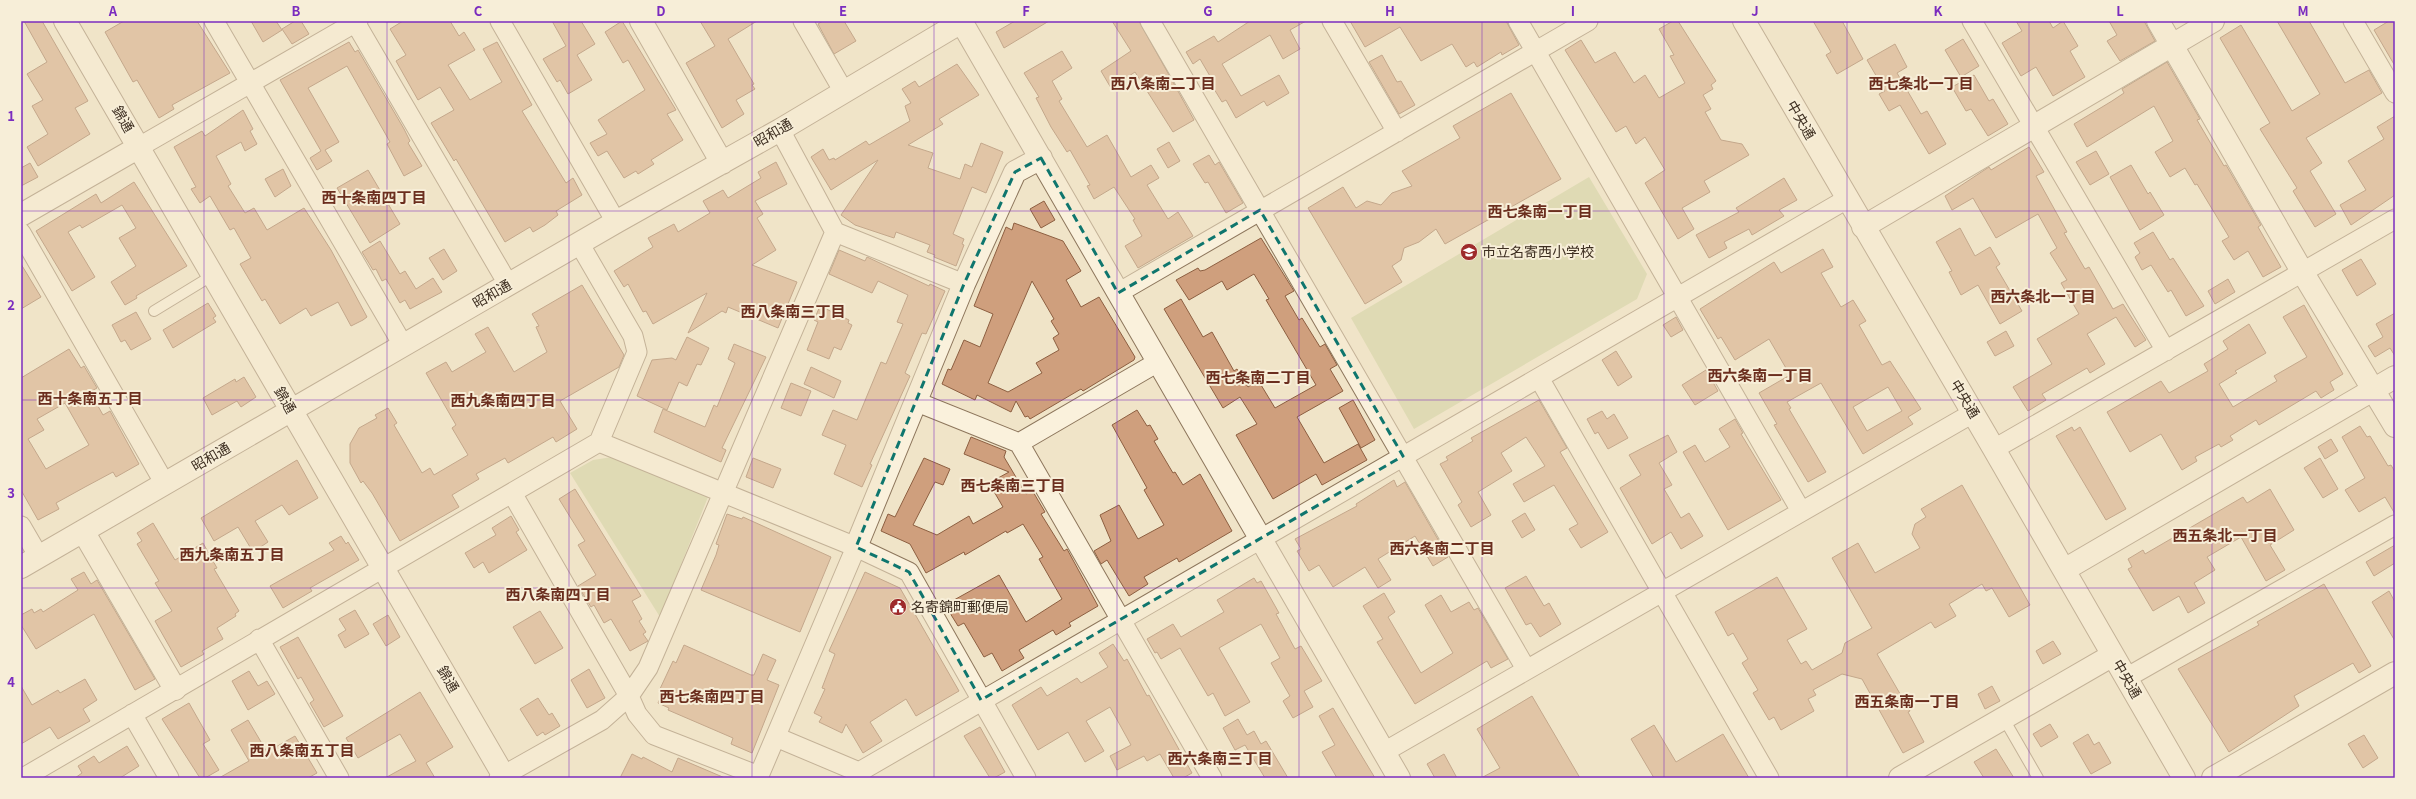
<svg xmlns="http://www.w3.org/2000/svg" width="2416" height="799" viewBox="0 0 2416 799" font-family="Georgia,'Noto Sans JP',serif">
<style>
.green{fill:#c9cf9b}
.building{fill:#cf9f7d;stroke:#8d5f41;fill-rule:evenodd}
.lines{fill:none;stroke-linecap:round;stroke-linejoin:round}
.service-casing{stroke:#8d765c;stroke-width:12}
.minor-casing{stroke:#8d765c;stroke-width:21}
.tertiary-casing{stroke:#8d765c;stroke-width:24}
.service{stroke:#faf1dc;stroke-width:10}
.minor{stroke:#faf1dc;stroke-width:19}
.tertiary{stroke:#faf1dc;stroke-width:22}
.marked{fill:none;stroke:#0f766e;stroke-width:3;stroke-dasharray:8 5;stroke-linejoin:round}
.grid{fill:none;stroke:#7b2cbf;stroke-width:1;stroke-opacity:0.55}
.labels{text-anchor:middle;stroke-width:4;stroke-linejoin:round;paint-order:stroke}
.street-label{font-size:14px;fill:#3d2e20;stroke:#f7eed8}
.poi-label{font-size:14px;fill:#3d2e20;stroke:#f7eed8;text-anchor:start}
.neighbourhood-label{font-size:15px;font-weight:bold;fill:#6b2e1e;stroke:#f7eed8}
.neatline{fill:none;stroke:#7b2cbf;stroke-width:1.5}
.grid-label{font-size:13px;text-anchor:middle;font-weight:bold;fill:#7b2cbf}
</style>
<rect width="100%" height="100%" fill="#f0e4c8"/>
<path class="green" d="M1589,177L1647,274L1637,299L1414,429L1351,318Z
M612,457L708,497L660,617L570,473L593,460Z"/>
<path class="building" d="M24,21H42L88,101L75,108L90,134L38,166L27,147L48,134L32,106L43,100L27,74L47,62Z
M124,21H197L230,73L172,105L174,109L159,118L137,80L133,82L105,32Z
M251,21H276L282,30L263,42Z
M295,21H301L309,34L292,44L282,29Z
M403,21H450L459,36L464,32L475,50L448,65L470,100L502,82L483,49L497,42L532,105L522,111L566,183L573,178L582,195L556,211L558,215L545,225L533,232L530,227L505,242L456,159L454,161L431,123L454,110L440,87L418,100L396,61L406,55L390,29Z
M552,21H581L595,44L577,55L592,80L568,94L560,80L557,82L543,59L566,46Z
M622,21L676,110L667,114L683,140L651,160L654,164L638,174L636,171L624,178L607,151L598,156L590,143L607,134L598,120L645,90L628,60L623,63L605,32Z
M700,21H757L728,39L754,84L752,85L755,89L736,100L744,114L722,128L686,63L715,46Z
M823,21H844L856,41L834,54L818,24Z
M1015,21H1049L1004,48L996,32Z
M1112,21H1139L1194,120L1173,132L1135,72L1111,88L1101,71L1131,51Z
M1250,21H1306L1290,30L1300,49L1283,59L1270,35L1222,64L1241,96L1279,75L1289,93L1267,106L1264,101L1236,118L1226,100L1222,102L1211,84L1214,83L1200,59L1193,64L1186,52L1214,36L1218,42Z
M1350,21H1506L1519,45L1502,55L1501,52L1477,67L1474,62L1466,67L1452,44L1421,61L1400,27L1365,47Z
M1673,21H1678L1716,81L1711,85L1713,89L1703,95L1711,109L1705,112L1721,140L1742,144L1749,155L1704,181L1710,192L1682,208L1694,229L1678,239L1645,183L1665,170L1645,137L1636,144L1626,126L1616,132L1565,50L1581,40L1595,63L1615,52L1634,83L1645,75L1659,98L1685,83L1670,56L1674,55L1659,29Z
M1813,21H1842L1863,59L1837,74L1826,55L1831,52Z
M2016,21H2049L2053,28L2063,21L2078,46L2070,51L2085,77L2053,96L2036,67L2021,76L2002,43L2022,31Z
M2109,21H2144L2155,41L2120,61L2107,41L2117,35Z
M2277,21H2309L2345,83L2369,70L2382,93L2306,138L2322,163L2310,171L2336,214L2315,227L2293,191L2297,188L2260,129L2270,123L2220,38L2241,25L2292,111L2320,94Z
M2389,21H2395V66L2374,30Z
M1963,39L1979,66L1961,77L1945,50Z
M349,42L355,52L358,50L404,129L410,141L408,143L422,166L404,176L387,144L390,142L347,66L308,88L339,142L325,150L332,161L317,170L310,158L321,151L280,80Z
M1895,44L1907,67L1897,73L1921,114L1927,111L1946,144L1929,154L1900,105L1889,111L1879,94L1885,91L1867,60Z
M1062,51L1072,68L1052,81L1062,99L1059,101L1087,147L1107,135L1131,177L1151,165L1159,178L1147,185L1168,219L1178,212L1193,236L1138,268L1125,246L1142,236L1133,220L1135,219L1114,187L1094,199L1087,186L1090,185L1070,150L1067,152L1051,127L1036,98L1039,97L1024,73Z
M1382,55L1397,82L1401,81L1415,105L1399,114L1369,62Z
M2167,62L2200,119L2197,120L2224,166L2226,165L2261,225L2258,227L2281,267L2263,277L2248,251L2234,260L2222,241L2229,237L2197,184L2195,185L2185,168L2170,177L2155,152L2173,141L2154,106L2087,147L2074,124L2112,101L2124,93L2122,89Z
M957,64L979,95L939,119L943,124L908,145L933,153L928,168L960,179L965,164L972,167L981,143L1003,152L986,193L972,187L953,234L964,239L962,244L964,245L956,266L934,257L935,255L927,252L930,245L896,232L894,238L855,225L841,215L878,160L831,190L811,157L823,149L829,160L834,158L835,160L866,141L869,145L910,121L905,106L911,103L902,89L915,81L919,87Z
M1974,75L1989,101L1993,99L2008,124L1988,136L1971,109L1966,111L1952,87Z
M1511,93L1561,179L1445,244L1436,229L1419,242L1404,248L1401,260L1392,266L1402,282L1365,304L1308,208L1343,187L1356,208L1367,201L1381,205L1392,193L1412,186L1402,171L1460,138L1453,126Z
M243,110L253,129L250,131L257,144L245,151L241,142L216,156L231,184L228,186L245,213L254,208L267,230L304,208L331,250L367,317L363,320L351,326L338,302L311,316L306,308L280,324L265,299L262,301L240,264L251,258L234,228L230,230L210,196L200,203L191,189L196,187L174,147L202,131L205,136Z
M2395,116V195L2351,225L2340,205L2366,190L2348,161L2384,139L2377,127Z
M1169,142L1180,161L1168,168L1157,149Z
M2029,147L2044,172L2036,176L2067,232L2064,233L2085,269L2089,267L2113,309L2123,304L2146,340L2135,347L2116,317L2087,334L2105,364L2090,373L2087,368L2042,394L2046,400L2028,411L2013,387L2052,364L2037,339L2079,314L2061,283L2067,280L2050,253L2057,248L2038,214L1996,238L1973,198L1952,210L1945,196L1989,167L1991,170Z
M2096,151L2109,174L2090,185L2076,162Z
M1209,155L1215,165L1219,162L1243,203L1226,213L1208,182L1205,183L1193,164Z
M776,162L787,184L755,201L763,214L757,218L776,250L752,265L797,282L778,328L728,307L726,313L722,311L688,333L707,293L653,324L646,311L643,312L628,284L624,287L614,271L653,247L648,238L674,224L678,232L710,213L703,201L723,190L728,198L761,178L758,172Z
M30,163L38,177L21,186V168Z
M2131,165L2148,194L2150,192L2164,215L2140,230L2110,177Z
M283,169L291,186L275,197L265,179Z
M368,170L400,224L370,243L337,188Z
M1784,178L1797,200L1779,210L1784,216L1752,235L1749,229L1724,242L1727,248L1709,258L1696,235L1739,212L1736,208Z
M134,182L187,266L136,296L137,298L125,305L111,282L136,266L119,238L136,228L122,205L82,228L80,225L68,232L95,277L72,291L36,231L96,194L101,203Z
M1044,201L1055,220L1041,228L1030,209Z
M1014,223L1063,241L1081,271L1066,280L1081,307L1099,297L1135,357L1134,360L1083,391L1081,389L1030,419L1028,416L1025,417L1016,401L1011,412L977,395L975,400L942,384L948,369L951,370L964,340L980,347L993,314L974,306L1006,227L1012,230ZM1032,281L1054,319L1051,321L1059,334L1053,338L1059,350L1036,363L1042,373L1008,392L988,383Z
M1960,228L1975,256L1990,247L2000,264L1996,267L2022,311L2000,324L1978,285L1961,295L1949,272L1952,271L1936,242Z
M2153,232L2170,260L2173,258L2204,306L2186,316L2171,290L2168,292L2151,265L2142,270L2135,257L2140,253L2134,243Z
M1261,238L1294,291L1285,296L1299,320L1302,318L1320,347L1325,344L1337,365L1330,369L1343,391L1297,417L1324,463L1358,444L1367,460L1322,485L1316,474L1273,499L1236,435L1257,424L1240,397L1223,408L1164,309L1181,299L1203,337L1212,332L1234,371L1237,369L1248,387L1258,380L1275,408L1316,385L1266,300L1269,299L1254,274L1227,290L1222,281L1189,300L1176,280L1198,268L1200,271L1205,270Z
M380,241L400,274L405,271L416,289L433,278L442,292L410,309L405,300L400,303L386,279L382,281L376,269L373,270L362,252Z
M444,249L457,271L443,280L429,258Z
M1823,249L1833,267L1821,273L1841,307L1853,300L1866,321L1859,325L1882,365L1890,361L1921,409L1908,417L1913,424L1863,454L1821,383L1787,402L1791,408L1789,409L1826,472L1808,482L1774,425L1777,424L1759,393L1790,375L1769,339L1735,360L1721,337L1718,339L1700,309L1774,262L1781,273ZM1888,387L1902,411L1867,431L1853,407Z
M839,250L865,261L867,257L929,286L930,284L945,291L926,334L922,333L905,373L910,376L870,464L872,465L862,487L834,474L846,445L822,435L833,410L857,420L881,362L886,364L903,324L897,322L908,295L878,281L872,293L829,274Z
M2361,259L2376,284L2357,296L2342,270Z
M21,264L41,297L21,309Z
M2228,279L2235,292L2215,304L2208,291Z
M582,285L624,355L619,367L560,401L577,429L556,442L553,437L508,463L505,458L476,474L479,479L452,495L459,507L400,541L372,493L363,481L361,483L350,463V444L359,428L377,418L375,415L388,408L397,423L394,425L422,473L430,468L434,475L468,455L452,428L456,425L426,373L446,362L452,372L486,352L475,334L488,327L514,372L547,352L536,327L539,326L532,314Z
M208,303L216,316L213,318L216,322L173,348L163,330Z
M2304,305L2343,374L2330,382L2334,390L2321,398L2316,391L2259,425L2256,420L2230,436L2233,440L2221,447L2219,444L2195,457L2197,461L2182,470L2161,434L2130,452L2107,412L2161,381L2169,393L2208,371L2204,364L2228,349L2223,341L2249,324L2266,353L2235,371L2237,373L2219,384L2233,407L2277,381L2274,376L2307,357L2283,317Z
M820,306L849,320L848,323L852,325L841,350L834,347L829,359L807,350L818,322L814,320Z
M136,312L151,339L131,350L125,340L121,342L112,325Z
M2395,313V356L2390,348L2375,357L2368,346L2383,337L2376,324Z
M1676,317L1683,330L1671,337L1663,325Z
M2006,331L2014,346L1995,356L1987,342Z
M687,337L709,348L701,365L697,364L687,386L679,382L667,410L637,396L652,360L672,358L676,360Z
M734,344L766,357L722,448L726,450L721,462L654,432L663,409L705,427L714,405L717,407L735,363L728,359Z
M69,349L81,368L84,366L97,388L90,392L103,415L110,411L139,464L116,477L113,472L85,487L56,503L59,509L38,520L21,490V378ZM65,403L89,445L46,469L28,439L44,430L37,419Z
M1616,351L1632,377L1618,386L1602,360Z
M811,367L841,381L834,398L804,384Z
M1706,370L1718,391L1695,405L1682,385Z
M244,377L256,397L241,407L237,401L212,415L203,398L235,379L236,382Z
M791,383L811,391L801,416L781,408Z
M1353,400L1375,440L1361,448L1339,408Z
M1539,400L1567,448L1560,452L1608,532L1581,548L1569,529L1578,524L1554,485L1524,502L1513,484L1545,466L1526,437L1501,453L1512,471L1478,492L1491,515L1471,527L1458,505L1462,502L1440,464L1448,460L1446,457L1473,441L1471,438Z
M1137,410L1147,426L1150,425L1158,439L1154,441L1173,473L1175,472L1183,485L1200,474L1232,531L1179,562L1177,558L1144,577L1148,584L1129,596L1107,560L1101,564L1094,551L1111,541L1100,515L1119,505L1138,539L1164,525L1144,490L1147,488L1112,425Z
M1602,411L1607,419L1614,414L1628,438L1608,449L1598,432L1595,434L1587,419Z
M1735,419L1743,433L1741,434L1781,500L1728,530L1683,452L1695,445L1705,462L1730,447L1719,429Z
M2360,426L2367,437L2370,436L2388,466L2391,465L2395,472V514L2385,497L2359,512L2345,490L2365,478L2342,437Z
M2072,427L2074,431L2080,427L2126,509L2106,520L2056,436Z
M1668,435L1677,452L1659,463L1672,485L1664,489L1681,518L1689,513L1703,536L1681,549L1671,532L1652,544L1620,488L1641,475L1629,455Z
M971,437L1006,451L1004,457L1026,494L1032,490L1045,512L1041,514L1064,551L1067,549L1098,606L1069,623L1071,626L1056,635L1053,630L1019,650L1024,658L1002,671L992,653L984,657L964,623L958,626L945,605L999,575L1026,622L1062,599L1039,559L1043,557L1023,524L1007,533L1006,531L965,555L964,552L926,573L910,544L881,531L888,514L895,517L924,458L950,469L943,485L935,482L913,525L937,535L969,516L973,524L1003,507L989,483L1009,472L964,454Z
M2331,439L2338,451L2325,459L2318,447Z
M753,458L781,469L773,488L746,477Z
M2320,458L2338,489L2323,498L2304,468Z
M297,460L318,498L289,515L282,505L255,521L268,542L253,552L238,527L214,541L201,518Z
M1394,480L1397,487L1405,482L1448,557L1433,566L1415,536L1378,559L1391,580L1378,588L1365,567L1333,587L1319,565L1309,571L1297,551L1301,549L1295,539L1357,506L1356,504Z
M1962,485L2030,605L2009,617L1992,588L1986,591L1982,584L1949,604L1956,616L1935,628L1931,622L1877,654L1910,711L1908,712L1924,742L1903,753L1862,679L1842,674L1813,690L1816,695L1808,699L1814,711L1781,730L1774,717L1769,720L1753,693L1758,690L1742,663L1748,659L1733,633L1728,636L1715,612L1777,577L1807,629L1787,640L1801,664L1806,661L1812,670L1842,653L1845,643L1872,628L1832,558L1858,543L1875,573L1920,548L1912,534L1915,524L1926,517L1921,509Z
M575,489L641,596L632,601L642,619L639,621L646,632L643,634L648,641L630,651L611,619L604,623L594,605L591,607L578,586L596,575L578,545L585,541L559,499Z
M2270,489L2294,530L2270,545L2285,570L2266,581L2241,537L2207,557L2215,570L2194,583L2205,603L2188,613L2179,596L2153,611L2128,569L2132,567L2128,559L2143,550L2145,554L2243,497L2247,503Z
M1525,513L1535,530L1522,538L1512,521Z
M727,514L742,519L743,517L831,557L800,632L701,590L716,555L719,545L716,544Z
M511,516L519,530L516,532L527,550L489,573L483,562L474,568L465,553L496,535L492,528Z
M153,523L175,560L203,543L217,568L214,569L239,611L235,614L236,616L217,628L223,639L202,651L204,654L181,667L155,621L172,611L155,583L159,581L137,544L142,541L137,533Z
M341,536L346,544L348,542L359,560L310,588L312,591L283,608L270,586L334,550L329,543Z
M2395,545V563L2374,576L2366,562Z
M84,572L91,584L97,580L155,679L135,690L94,614L36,649L21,625V615L32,609L34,613L41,609L43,612L78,590L71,579Z
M865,572L900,588L959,691L916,716L906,699L870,722L882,741L863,753L846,724L842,733L819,722L822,717L814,713L825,689L822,688L835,654L829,651Z
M1526,576L1544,606L1549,603L1561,624L1540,637L1531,623L1526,625L1505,588Z
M1254,578L1257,583L1261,581L1279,613L1276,614L1295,649L1301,646L1322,681L1304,691L1313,707L1293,718L1283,701L1290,696L1271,663L1280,658L1261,624L1219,648L1250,702L1225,716L1213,693L1208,696L1180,648L1161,659L1157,652L1155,653L1147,639L1173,624L1181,637L1224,612L1217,600Z
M2324,584L2371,666L2359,673L2353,663L2294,696L2299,706L2229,752L2178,669L2259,625L2257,622Z
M2389,591L2395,602V641L2372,602Z
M1384,593L1395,612L1388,617L1421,673L1453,653L1425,605L1441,595L1451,612L1469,602L1474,610L1478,608L1508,659L1491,668L1487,661L1415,704L1377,642L1383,639L1363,606Z
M355,610L369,634L345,648L338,635L346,630L339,619Z
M540,611L563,648L535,664L513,627Z
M388,615L400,637L386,646L373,624Z
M298,637L343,716L324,727L310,703L314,700L301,677L298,679L280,647Z
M2053,641L2061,654L2043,664L2036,651Z
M1113,644L1124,661L1127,659L1147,696L1149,695L1192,773L1183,778H1174L1160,754L1147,761L1144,756L1117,770L1110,756L1131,745L1110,707L1086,721L1104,751L1085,762L1068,732L1038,750L1012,705L1041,687L1047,696L1077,678L1081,683L1108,667L1099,653Z
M684,645L751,675H754L763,654L776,660L767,680L779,685L752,753L731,744L733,738L668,710L669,708L658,703L663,692L659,691L673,661L676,663Z
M589,669L605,698L587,708L571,680Z
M249,671L258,686L267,681L275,694L248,710L232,681Z
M85,679L97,700L83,709L90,721L58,739L50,727L21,744V686L32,705L58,690L60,693Z
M1992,686L2000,701L1985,709L1978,694Z
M420,692L453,747L426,763L435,778H385L416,761L400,734L358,758L346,738Z
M1532,696L1580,778H1481L1500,768L1477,729Z
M538,698L549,715L552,713L560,726L545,735L543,732L537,736L520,709Z
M189,703L210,740L203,744L219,770L205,778H200L162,719Z
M1333,708L1340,720L1375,778H1337L1322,752L1335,745L1319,716Z
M1238,719L1247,735L1254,731L1261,744L1266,741L1288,778H1265L1245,745L1235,750L1223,728Z
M248,720L267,752L295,736L317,773L308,778H219L249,761L231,730Z
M2050,724L2058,737L2041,747L2033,734Z
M1654,725L1676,762L1723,734L1749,778H1654L1631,739Z
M980,727L1005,772L994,778H990L964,736Z
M2088,734L2094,745L2099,742L2111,763L2091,774L2073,743Z
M2364,735L2378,758L2363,768L2348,744Z
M127,746L139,766L120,778H75L82,773L78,766L94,756L99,763Z
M1996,749L2014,778H1984L1974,762Z
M632,754L642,759L643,757L672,772L678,758L725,778H620Z
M1444,754L1457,778H1435L1427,764Z"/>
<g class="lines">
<defs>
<path id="service" d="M154,311L213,275
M2004,719L2038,778"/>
<path id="minor" d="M214,21L403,345
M500,21L616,222
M803,21L844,92
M1150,21L1526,669
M1332,21L1397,132
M1518,21L1801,511
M1972,21L2166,351
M2353,21L2395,93
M355,22L508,284
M780,130L835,232L964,284
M139,147L358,21
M21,233L165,484
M1118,293L1588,21
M1539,378L1769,778
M917,402L1019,443L1158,362
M599,442L856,547L909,572L1026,778
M1019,443L1212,778
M1994,449L2395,219
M512,493L629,696L637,714L654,735L759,776
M21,526L39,557
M259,639L339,778
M2126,678L2395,525
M132,714L169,778
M776,737L859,772L861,778
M1384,752L1973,413
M859,772L1847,199
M23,778L599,442L637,352L633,336L579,243
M499,778L602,720L629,696L648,668L835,232
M758,778L856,547"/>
<path id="tertiary" d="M65,21L505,778
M641,21L722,163
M961,21L1399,778
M1744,21L1994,449L2184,778
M2158,21L2303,273L2395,426
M21,215L139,147
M1863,227L2213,21
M83,531L175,689
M856,547L964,284L1015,172L1041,158
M21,567L616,222L780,130L963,21
M2064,570L2395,377
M1900,778L2113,655
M2213,778L2395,673"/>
</defs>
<use href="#service" class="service-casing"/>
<use href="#minor" class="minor-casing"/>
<use href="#tertiary" class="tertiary-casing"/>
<use href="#service" class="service"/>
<use href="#minor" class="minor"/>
<use href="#tertiary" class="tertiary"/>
</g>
<path d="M0 0H2416V799H0ZM1041,158L1118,293L1260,210L1403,456L981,700L909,572L856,547L964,284L1015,172Z" fill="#f0e4c8" fill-opacity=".55" fill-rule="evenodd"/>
<path class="marked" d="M1041,158L1118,293L1260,210L1403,456L981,700L909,572L856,547L964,284L1015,172Z"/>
<path class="grid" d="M204,21V778M387,21V778M569,21V778M752,21V778M934,21V778M1117,21V778M1299,21V778M1482,21V778M1664,21V778M1847,21V778M2029,21V778M2212,21V778M21,211H2395M21,400H2395M21,588H2395"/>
<defs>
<symbol id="school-disc" viewBox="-11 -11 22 22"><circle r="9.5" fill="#9e2a2b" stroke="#f7eed8"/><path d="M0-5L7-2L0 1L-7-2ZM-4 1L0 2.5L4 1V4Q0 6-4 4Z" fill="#fff"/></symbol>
<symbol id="civic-disc" viewBox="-11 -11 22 22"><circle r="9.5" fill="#9e2a2b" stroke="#f7eed8"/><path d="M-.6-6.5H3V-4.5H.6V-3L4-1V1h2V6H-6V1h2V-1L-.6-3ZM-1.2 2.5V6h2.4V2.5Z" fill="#fff"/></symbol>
</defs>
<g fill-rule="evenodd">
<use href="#school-disc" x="1459" y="242" width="20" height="20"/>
<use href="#civic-disc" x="888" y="597" width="20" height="20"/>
</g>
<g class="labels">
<g class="street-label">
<text transform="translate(123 119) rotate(60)" y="5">錦通</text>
<text transform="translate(1801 120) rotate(60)" y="5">中央通</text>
<text transform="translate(773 133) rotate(-30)" y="5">昭和通</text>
<text transform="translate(492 294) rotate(-30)" y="5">昭和通</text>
<text transform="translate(1965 399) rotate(59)" y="5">中央通</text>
<text transform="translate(285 400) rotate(60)" y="5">錦通</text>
<text transform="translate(211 457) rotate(-30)" y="5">昭和通</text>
<text transform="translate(448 679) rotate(60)" y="5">錦通</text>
<text transform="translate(2127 679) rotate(60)" y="5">中央通</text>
</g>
<g class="poi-label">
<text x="1482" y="257">市立名寄西小学校</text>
<text x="911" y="612">名寄錦町郵便局</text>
</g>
<g class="neighbourhood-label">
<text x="1163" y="89">西八条南二丁目</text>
<text x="1921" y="89">西七条北一丁目</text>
<text x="374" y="203">西十条南四丁目</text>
<text x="1540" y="217">西七条南一丁目</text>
<text x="2043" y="302">西六条北一丁目</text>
<text x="793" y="317">西八条南三丁目</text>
<text x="1760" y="381">西六条南一丁目</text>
<text x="1258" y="383">西七条南二丁目</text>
<text x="90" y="404">西十条南五丁目</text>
<text x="503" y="406">西九条南四丁目</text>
<text x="1013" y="491">西七条南三丁目</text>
<text x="2225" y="541">西五条北一丁目</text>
<text x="1442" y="554">西六条南二丁目</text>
<text x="232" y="560">西九条南五丁目</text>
<text x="558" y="600">西八条南四丁目</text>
<text x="712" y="702">西七条南四丁目</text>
<text x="1907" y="707">西五条南一丁目</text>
<text x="302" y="756">西八条南五丁目</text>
<text x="1220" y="764">西六条南三丁目</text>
</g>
</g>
<rect width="2416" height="799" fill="none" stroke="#f7eed8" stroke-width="44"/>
<rect x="22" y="22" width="2372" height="755" class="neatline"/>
<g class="grid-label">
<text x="113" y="16">A</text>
<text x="296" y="16">B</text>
<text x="478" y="16">C</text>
<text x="661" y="16">D</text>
<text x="843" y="16">E</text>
<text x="1026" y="16">F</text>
<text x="1208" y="16">G</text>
<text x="1390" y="16">H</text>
<text x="1573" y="16">I</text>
<text x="1755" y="16">J</text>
<text x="1938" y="16">K</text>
<text x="2120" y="16">L</text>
<text x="2303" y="16">M</text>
<text x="11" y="121">1</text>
<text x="11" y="310">2</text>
<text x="11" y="498">3</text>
<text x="11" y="687">4</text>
</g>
</svg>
